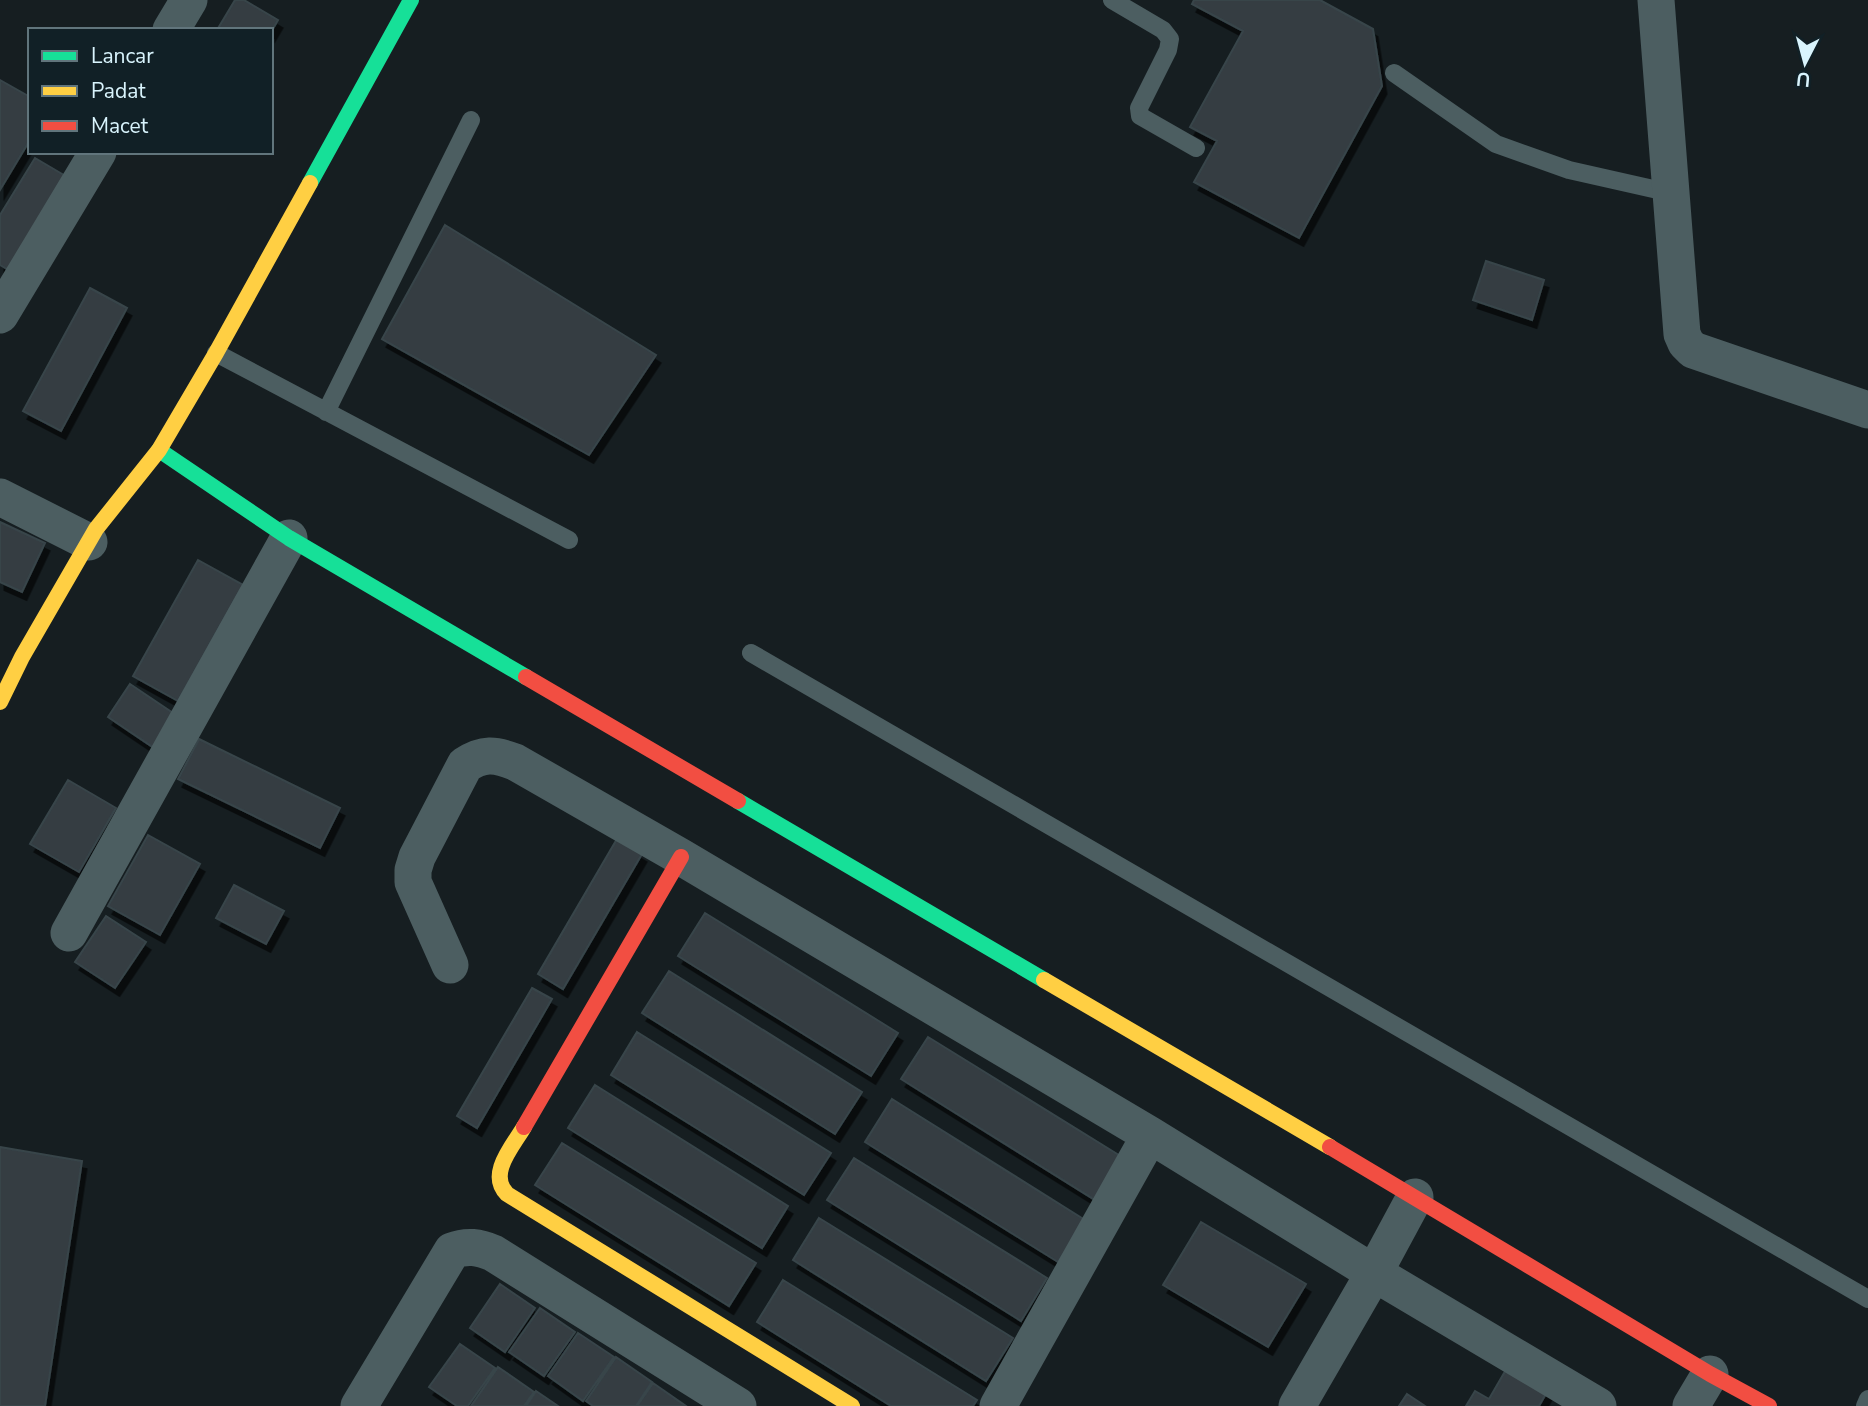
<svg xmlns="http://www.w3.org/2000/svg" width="1868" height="1406" viewBox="0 0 1868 1406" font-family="'Nunito Sans',sans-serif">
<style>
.building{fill:#343e43;stroke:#38454a;stroke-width:2;filter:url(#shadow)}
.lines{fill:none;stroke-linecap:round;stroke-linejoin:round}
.lane{stroke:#4c5e61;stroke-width:18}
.street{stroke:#4c5e61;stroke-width:37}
.fast{stroke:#16e098;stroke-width:16}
.slow{stroke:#ffcf43;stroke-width:16}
.jam{stroke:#f24e42;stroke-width:16}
</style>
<defs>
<filter id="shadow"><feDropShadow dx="4.5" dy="8" stdDeviation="0" flood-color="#0009"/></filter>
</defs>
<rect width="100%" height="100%" fill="#161e21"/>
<path class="building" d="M235,0H244L278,20L271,32V30H217Z
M1194,0H1320L1373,29L1382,86L1299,238L1194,182L1217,141L1190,127L1243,31L1192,4Z
M0,80L30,97V140L0,190Z
M35,158L74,181L17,275L0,265V215Z
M445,225L656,355L589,455L382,339Z
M1486,261L1544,280L1532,320L1473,300Z
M90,288L127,308L61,431L23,411Z
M0,522L45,543L22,592L0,582Z
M198,560L243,585L178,701L133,676Z
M130,684L179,717L157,750L108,717Z
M199,739L340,808L320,848L178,779Z
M68,780L116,808L79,872L30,844Z
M148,835L200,864L160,935L108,906Z
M617,839L642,854L563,989L538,974Z
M234,885L284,911L266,944L216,918Z
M705,913L898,1033L871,1076L678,956Z
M106,916L146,942L115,988L75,962Z
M669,971L862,1092L835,1134L642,1013Z
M532,988L552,999L477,1128L457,1116Z
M637,1032L831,1153L804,1195L611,1075Z
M928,1037L1122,1157L1095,1200L901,1079Z
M595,1085L788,1206L762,1248L568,1128Z
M892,1099L1085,1220L1058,1262L865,1142Z
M562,1143L756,1263L729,1306L535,1185Z
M0,1147L82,1161L45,1406H0Z
M854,1158L1047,1278L1021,1321L827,1200Z
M819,1218L1013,1338L986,1381L793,1260Z
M1201,1222L1306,1284L1268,1347L1163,1285Z
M783,1280L977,1400L973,1406H891L757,1322Z
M500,1284L535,1308L505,1352L470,1328Z
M540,1308L575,1332L544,1376L509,1352Z
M578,1333L614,1357L583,1401L548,1376Z
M460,1344L495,1368L468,1406H457L429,1387Z
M616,1357L652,1382L636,1406H593L586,1401Z
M498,1367L534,1392L524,1406H471Z
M1507,1368L1547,1392L1539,1406H1466L1475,1391L1489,1399Z
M653,1383L686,1406H637Z
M536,1391L558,1406H526Z
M1407,1394L1425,1406H1399Z"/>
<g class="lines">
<path class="lane" d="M1112,0L1163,30L1170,39L1168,50L1139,108L1140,116L1196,148
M1394,73L1496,144L1569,170L1671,193
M216,353L569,540
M326,412L471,120
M751,653L1868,1299
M1865,1406L1868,1399"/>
<path class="street" d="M1656,0L1682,334L1686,343L1693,350L1868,410
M171,30L189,0
M0,315L98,152
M0,497L89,542
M69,933L289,538
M450,965L413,882V870L417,857L465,765C483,753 495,754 515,762L681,857L1150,1135L1374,1273L1598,1406
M359,1406L452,1251C467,1245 479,1247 493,1253L738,1406
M998,1406L1150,1135
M1297,1406L1374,1273L1415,1197
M1691,1406L1710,1374"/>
<path class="fast" d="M310,183L411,0
M159,450L289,538L526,677
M738,801L1044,980"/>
<path class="slow" d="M0,702L22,657L96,529L159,450L216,353L310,183
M1044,980L1330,1147
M524,1127C513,1146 487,1174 507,1194L852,1406"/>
<path class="jam" d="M526,677L738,801
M524,1127L681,857
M1330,1147L1710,1374L1769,1406"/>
</g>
<rect x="28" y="28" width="245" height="126" fill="#112026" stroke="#61757c" stroke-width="2"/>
<rect x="42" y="51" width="35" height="10" fill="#16e098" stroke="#61757c" stroke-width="2"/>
<text x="91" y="63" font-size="21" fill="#d9f4fd">Lancar</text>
<rect x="42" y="86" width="35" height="10" fill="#ffcf43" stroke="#61757c" stroke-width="2"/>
<text x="91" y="98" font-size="21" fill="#d9f4fd">Padat</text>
<rect x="42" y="121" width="35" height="10" fill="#f24e42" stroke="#61757c" stroke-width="2"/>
<text x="91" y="133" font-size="21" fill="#d9f4fd">Macet</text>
<g transform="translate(1805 63) rotate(186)" stroke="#112026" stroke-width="5" paint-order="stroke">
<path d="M0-5L12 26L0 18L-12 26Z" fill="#d9f4fd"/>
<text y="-10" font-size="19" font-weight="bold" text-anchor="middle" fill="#d9f4fd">U</text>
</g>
</svg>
